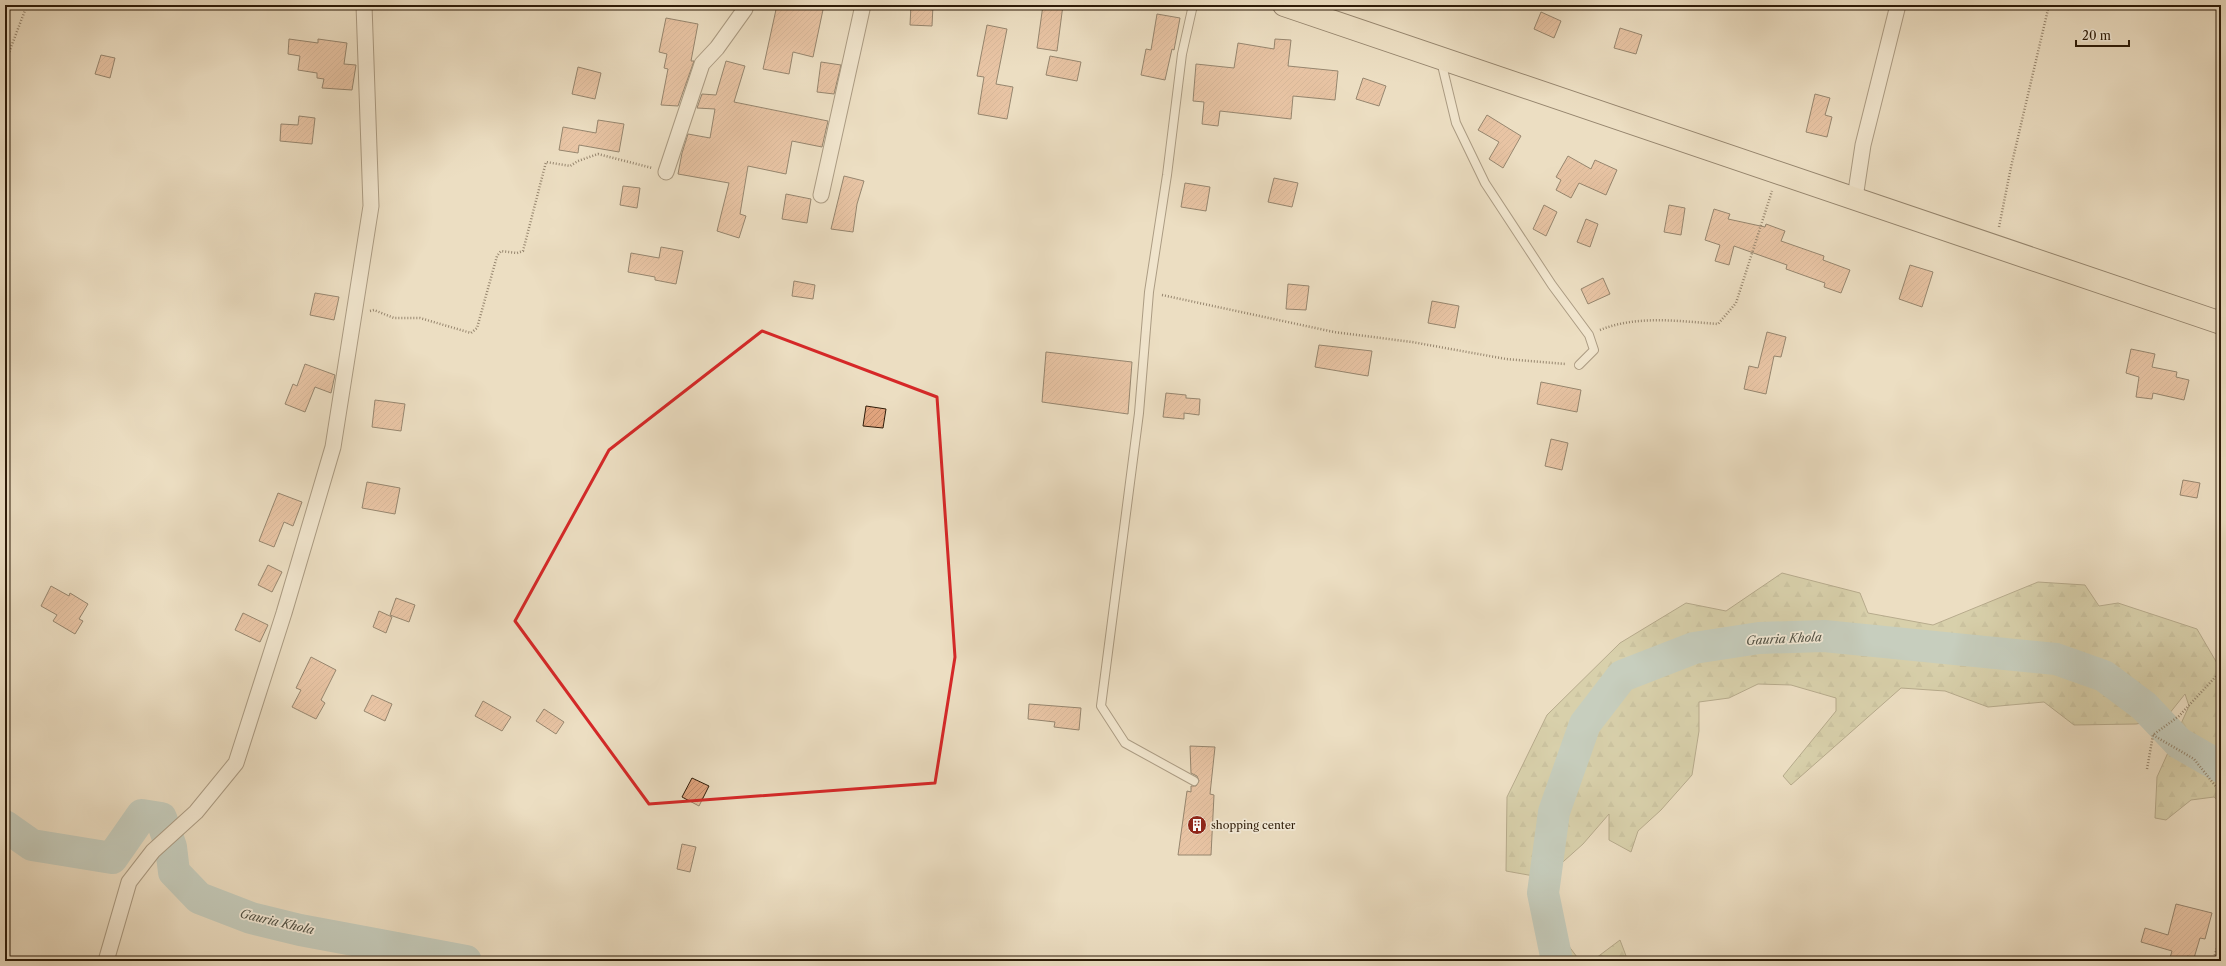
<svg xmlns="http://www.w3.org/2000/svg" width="2226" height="966" viewBox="0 0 2226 966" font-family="'Libre Caslon Text',serif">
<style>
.forest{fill:url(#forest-firs);stroke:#766d4b}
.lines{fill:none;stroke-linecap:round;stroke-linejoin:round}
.river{stroke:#99bbb8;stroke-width:32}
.building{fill:url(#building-hatch);stroke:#2d1b08}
.service-casing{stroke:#5d4c36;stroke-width:10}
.minor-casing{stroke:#5d4c36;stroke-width:17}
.primary-casing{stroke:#2d1b08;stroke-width:24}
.path{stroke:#2d1b08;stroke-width:2.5;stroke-dasharray:1 2;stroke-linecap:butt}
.service{stroke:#f3ead7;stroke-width:8}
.minor{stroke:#f3ead7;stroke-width:15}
.primary{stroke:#ecdec2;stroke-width:22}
.marked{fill:none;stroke:#d62828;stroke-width:3;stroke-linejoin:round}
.labels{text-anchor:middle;stroke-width:3.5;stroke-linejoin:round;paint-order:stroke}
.poi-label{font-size:11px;fill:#2d1b08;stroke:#f3ead7;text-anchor:start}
.water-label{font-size:12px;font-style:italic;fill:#535346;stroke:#f3ead7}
</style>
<defs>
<pattern id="forest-firs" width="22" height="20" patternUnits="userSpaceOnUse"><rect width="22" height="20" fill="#bfbf8e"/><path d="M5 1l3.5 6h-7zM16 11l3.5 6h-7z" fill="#a4a479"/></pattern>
<pattern id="building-hatch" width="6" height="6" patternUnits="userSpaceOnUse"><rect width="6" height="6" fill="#e2a57f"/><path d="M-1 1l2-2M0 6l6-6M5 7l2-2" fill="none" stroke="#c28d6c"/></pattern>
</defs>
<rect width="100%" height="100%" fill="#ecdec2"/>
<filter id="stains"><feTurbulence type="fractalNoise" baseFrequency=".005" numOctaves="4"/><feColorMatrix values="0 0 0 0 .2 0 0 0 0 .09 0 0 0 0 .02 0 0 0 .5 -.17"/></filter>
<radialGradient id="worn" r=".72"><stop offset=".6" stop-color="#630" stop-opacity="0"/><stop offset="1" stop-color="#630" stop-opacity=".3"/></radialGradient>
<path class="forest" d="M1782,573L1860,593L1868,613L1933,625L2038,582L2085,585L2099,606L2118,603L2197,629L2221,670V803L2214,797L2191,800L2166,820L2155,818L2157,777L2189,706L2185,694L2165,719L2136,724L2074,725L2044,702L1988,707L1945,691L1901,688L1791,785L1783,776L1836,711V698L1791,685L1758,684L1729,698L1699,702V731L1692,775L1661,810L1638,831L1631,852L1609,840V814L1583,844L1545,878L1506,871L1507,797L1547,715L1620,643L1686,603L1726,611Z
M1545,940L1568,945L1580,961H1545Z
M1620,940L1628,961H1592Z"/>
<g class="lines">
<path class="river" d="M5,826L32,845L112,858L142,815L161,818L171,847L174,872L199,898L251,918L300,930L466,961
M1557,961L1543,893L1554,812L1585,724L1622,676L1694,648L1759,638L1824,636L2056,659L2104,676L2144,706L2179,743L2221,767"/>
</g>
<path class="building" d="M777,5H824L813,57L793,52L789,74L763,69Z
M911,5H933L932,26L910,25Z
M1043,5H1063L1057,51L1037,48Z
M1541,12L1561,21L1554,38L1534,29Z
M1157,14L1180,18L1174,50L1172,49L1165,80L1141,75L1146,49L1151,50Z
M666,18L698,24L691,61H694L678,106L661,105L668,69L664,68L667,54L659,52Z
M987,25L1007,29L996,84L1013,87L1007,119L978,114L984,77L977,76Z
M1620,28L1642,35L1636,54L1614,48Z
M289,39L318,43V39L347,43L344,64L356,65L352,90L322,88L324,79L317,78V73L298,70L300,56L288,54Z
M1275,39L1291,40L1288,66L1338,71L1335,100L1293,96L1291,119L1220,111L1218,126L1202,124L1204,102L1193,101L1196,64L1234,68L1238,43L1274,49Z
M101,55L115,58L110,78L95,74Z
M1050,56L1081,62L1077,81L1046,75Z
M726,61L745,66L734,102L828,121L822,147L792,141L786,174L748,166L740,214L746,216L739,238L717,231L729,183L678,174L682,153L688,134L710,138L715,109L697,108L702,94L716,95Z
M821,62L841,65L834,94L817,92Z
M578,67L601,73L595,99L572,94Z
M1363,78L1386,86L1379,106L1356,99Z
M1815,94L1830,98L1825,115L1832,117L1827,137L1806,132Z
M1487,115L1521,136L1503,168L1489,159L1499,142L1478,130Z
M299,116L315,118L312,144L280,141L281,124L298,125Z
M598,120L624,124L619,152L579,145L578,153L559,150L563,127L596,133Z
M1568,156L1591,169L1595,160L1617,170L1606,195L1579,183L1571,198L1556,190L1561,180L1556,177Z
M844,176L864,181L857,204L853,232L831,229Z
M1274,178L1298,183L1292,207L1268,202Z
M1185,183L1210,187L1206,211L1181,207Z
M623,186L640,188L637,208L620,205Z
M786,194L811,199L807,223L782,219Z
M1544,205L1557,212L1546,236L1533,229Z
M1669,205L1685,208L1681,235L1664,232Z
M1714,209L1730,214L1728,219L1765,227L1766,224L1785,231L1781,241L1824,256L1823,260L1850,270L1841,293L1824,287L1825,283L1786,269L1787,265L1734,246L1729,265L1715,261L1720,245L1705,240Z
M1586,219L1598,224L1590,247L1577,242Z
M661,247L683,251L676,284L655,280V277L628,272L631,253L659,258Z
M1910,265L1933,272L1922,307L1899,299Z
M1603,278L1610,294L1588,304L1581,289Z
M794,281L815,285L813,299L792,296Z
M1288,284L1309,286L1306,310L1286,309Z
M315,293L339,297L334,320L310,315Z
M1432,301L1459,306L1455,328L1428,323Z
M1767,332L1786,337L1781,357L1774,356L1766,394L1744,389L1749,366L1758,368Z
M1319,345L1372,351L1368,376L1315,367Z
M2131,349L2155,354L2152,367L2177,372L2176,377L2189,380L2184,400L2153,393L2152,399L2136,397L2139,377L2126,373Z
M1046,352L1132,362L1128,414L1042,402Z
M305,364L335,375L331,393L315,387L305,412L285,404L293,384L297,386Z
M1541,382L1581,390L1577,412L1537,404Z
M1166,393L1186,395V398L1200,399L1199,415L1184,413V419L1163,417Z
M375,400L405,404L401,431L372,427Z
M866,406L886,409L883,428L863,426Z
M1551,439L1568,443L1562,470L1545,466Z
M2183,480L2200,483L2197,498L2180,495Z
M367,482L400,488L395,514L362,508Z
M278,493L302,502L293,526L284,522L274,547L259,541Z
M268,565L282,572L272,592L258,585Z
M51,586L69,596L70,593L88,604L79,619L83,621L75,634L53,621L57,615L41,606Z
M396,598L415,605L409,622L390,615Z
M379,611L392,617L386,633L373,627Z
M243,613L268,625L260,642L235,630Z
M311,657L336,670L321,700L325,703L316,719L292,707L301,690L296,688Z
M372,695L392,704L385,721L364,711Z
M483,701L511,717L502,731L475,716Z
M1029,704L1081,708L1079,730L1054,727L1055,722L1028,719Z
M544,709L564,722L556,734L536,721Z
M1190,746L1215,747L1210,794L1214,795L1211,855H1178L1187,791L1191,792V786H1196L1199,781L1197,776L1191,773Z
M692,778L709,786L699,806L682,797Z
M682,844L696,847L690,872L677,869Z
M2176,904L2212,913L2205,939L2200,938L2194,958L2187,956L2186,961H2169L2172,951L2141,942L2145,928L2168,935Z"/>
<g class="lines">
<defs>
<path id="service" d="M1193,5L1182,54L1167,175L1149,292L1139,413L1101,706L1125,743L1194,781
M1441,61L1456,123L1485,183L1552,285L1589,335L1594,350L1579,365"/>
<path id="minor" d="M666,172L702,64L717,48L745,9L746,5
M821,195L863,5
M1855,198L1863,145L1898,5
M106,961L129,882L153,851L196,812L236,763L284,613L333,447L371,206L364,5"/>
<path id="primary" d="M1284,5L2221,323"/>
</defs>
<use href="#service" class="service-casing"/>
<use href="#minor" class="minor-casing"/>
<use href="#primary" class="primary-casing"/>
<path class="path" d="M5,63L27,5
M1999,227L2011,167L2049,5
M1162,295L1334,332L1412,342L1506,359L1566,364
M370,311L374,310L394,318H420L471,333L477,328L497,256L501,251L517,253L523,251L546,162L570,166L578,161L598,154L652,168
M1600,330C1637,315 1678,321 1718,324L1736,303L1772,191
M2153,735L2194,759L2221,793
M2147,769L2153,735L2179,716L2221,671
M2213,961L2221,935"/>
<use href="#service" class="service"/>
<use href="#minor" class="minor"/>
<use href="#primary" class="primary"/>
</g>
<path d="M0 0H2226V966H0ZM762,331L937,397L955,657L935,783L649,804L515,621L609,450Z" fill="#ecdec2" fill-opacity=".55" fill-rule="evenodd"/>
<path class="marked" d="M762,331L937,397L955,657L935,783L649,804L515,621L609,450Z"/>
<defs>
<symbol id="building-disc" viewBox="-11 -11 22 22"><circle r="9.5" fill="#8f2418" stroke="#f3ead7"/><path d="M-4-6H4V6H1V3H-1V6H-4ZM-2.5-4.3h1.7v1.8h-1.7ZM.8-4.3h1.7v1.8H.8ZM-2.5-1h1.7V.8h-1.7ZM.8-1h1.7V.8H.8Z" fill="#fff"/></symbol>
</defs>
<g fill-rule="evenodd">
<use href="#building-disc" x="1186" y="814" width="22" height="22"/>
</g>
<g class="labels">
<g class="poi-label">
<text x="1211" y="829">shopping center</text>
</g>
<g class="water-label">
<text transform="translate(1784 639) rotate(-3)" y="4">Gauria Khola</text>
<text transform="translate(277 922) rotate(13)" y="4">Gauria Khola</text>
</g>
</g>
<rect width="2226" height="966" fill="none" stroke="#ecdec2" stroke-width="20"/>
<rect x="6" y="6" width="2214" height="954" fill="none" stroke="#2d1b08" stroke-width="2"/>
<rect x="10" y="10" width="2206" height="946" fill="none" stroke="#2d1b08"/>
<path d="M2076 40v6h53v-6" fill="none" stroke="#2d1b08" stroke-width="2"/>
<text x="2082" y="40" font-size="12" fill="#2d1b08" stroke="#f3ead7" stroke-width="3" paint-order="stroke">20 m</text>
<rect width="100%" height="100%" filter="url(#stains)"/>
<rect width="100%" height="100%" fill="url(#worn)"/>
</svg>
